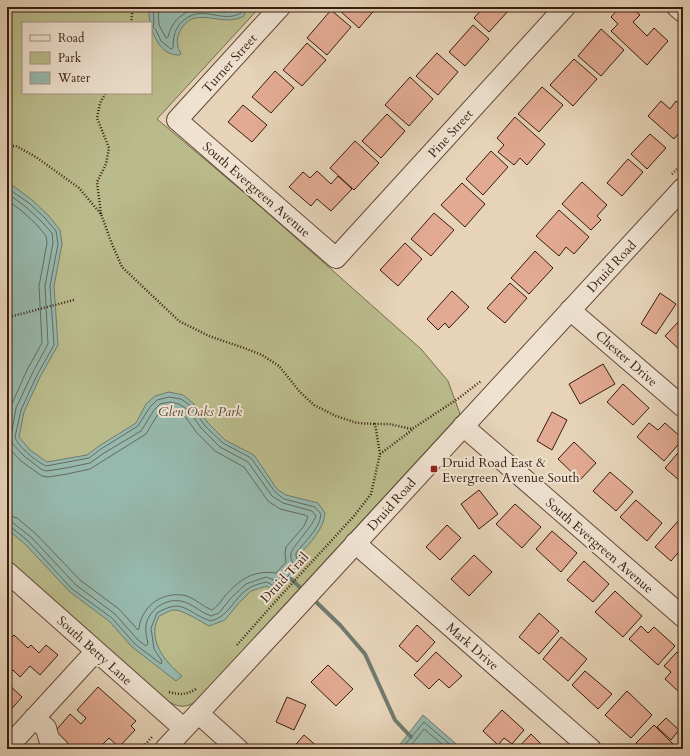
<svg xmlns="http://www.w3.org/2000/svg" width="690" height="756" viewBox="0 0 690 756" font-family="Cardo,serif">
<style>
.green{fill:#babb8b;stroke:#786c4d;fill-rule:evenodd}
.water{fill:#96b8ad;stroke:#707a6e}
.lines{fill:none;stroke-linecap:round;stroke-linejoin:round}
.shore{stroke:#666a5e;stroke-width:1}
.stream{stroke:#707a6e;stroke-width:4}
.building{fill:#e2aa92;stroke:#371d0f}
.minor-casing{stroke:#634a39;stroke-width:22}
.path{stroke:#371d0f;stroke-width:2.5;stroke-dasharray:1 2;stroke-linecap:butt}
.minor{stroke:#efe2d1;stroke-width:20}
.poi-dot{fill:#8f2418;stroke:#efe2d1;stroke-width:1.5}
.labels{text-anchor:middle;stroke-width:4;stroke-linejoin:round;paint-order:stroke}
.street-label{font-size:13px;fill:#371d0f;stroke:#efe2d1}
.park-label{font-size:13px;font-style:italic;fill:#58442e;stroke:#efe2d1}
.poi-label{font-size:13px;fill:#371d0f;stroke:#efe2d1;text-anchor:start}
</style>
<rect width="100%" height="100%" fill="#e6d3b8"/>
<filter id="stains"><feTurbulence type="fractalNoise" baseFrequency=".005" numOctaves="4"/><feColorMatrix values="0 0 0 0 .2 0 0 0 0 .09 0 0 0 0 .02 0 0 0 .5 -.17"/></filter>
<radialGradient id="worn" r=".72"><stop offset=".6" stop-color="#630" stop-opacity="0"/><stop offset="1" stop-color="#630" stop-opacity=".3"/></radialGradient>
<path class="green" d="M7,7H260L157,119L261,207L421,349L448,381L460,414L196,701C184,709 179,707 167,701L7,562ZM23,23H151V93H23Z"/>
<path class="water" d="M149,7H246V8L244,16C221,29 193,2 179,33C176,41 177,46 181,54L179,55C175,55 170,54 167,52C153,42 148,22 149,7Z
M7,183L16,188L32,200L48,215L60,230L62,244L54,286L58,345L40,377L24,412L19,437L30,450L47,462L87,455L99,446L136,423L146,404L155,396L169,392L183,395L194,404L208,423L225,440L254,455L277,489L286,495L318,503L325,513C324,529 310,543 299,555L305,563L277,594L267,586L251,591L238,604L225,620L209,626C202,622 181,609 174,610C170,610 164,614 159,616C158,620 155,624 155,628C153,648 168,664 182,676L176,681L132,647L109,621L70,592L25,544L7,529Z
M423,715L462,749H400L398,747Z"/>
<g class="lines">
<path class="shore" d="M153,7L154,22L153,27L156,30L161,41L171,49L173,48C173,37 175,27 184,20C203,4 222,24 241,13L243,7
M158,7L159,25L166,38L168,37C170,29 174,21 181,16C201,0 216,17 236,10L237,7
M7,188L29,203L45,218L56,231L58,244L50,286L54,345L37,375L21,410L15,437C17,446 37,462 46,466L89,458L101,449L138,426L150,407L157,400L169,397L181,399L191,406L205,426L223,443L251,458L275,492L284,499L315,507L321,514C320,529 304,542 296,553V556L299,564L277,588L267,582C261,583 254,585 249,588C233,598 230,616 211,621C186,613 184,597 157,613L151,628L154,649L162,661L161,664L135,644L112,618L72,589L28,541L11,527L7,526
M7,193L26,207L41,221L52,233L53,243L45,286L48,344L33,372L16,408L11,436L12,443L24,456L41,469L46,471L66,468L90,463L104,453L141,431L154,410L160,404L170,402L179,404L188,410L202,429L220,447L248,462L272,496L283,503L312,511L316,516C312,527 291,548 291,554C290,557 292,561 293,563L277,581L266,577L246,584L231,598L219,613L211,616C202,613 195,606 187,603C170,595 149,608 146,625C145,631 147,638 148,644L146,646L138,640L115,614L76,585L31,537L13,523L7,521
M7,200L22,211L37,225L46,236L47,243L39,286L42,343L27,370L11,406L7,423
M7,446L21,461L42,476L48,477L67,474L90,469L146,434L158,414L162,410L169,408L176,409L184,415L197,433L215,451L244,467L268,501L280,509L305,515L308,517L304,526L286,547L285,554L286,562L276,573C253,570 240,579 225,596C221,601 217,607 212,610C203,607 196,599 187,596C164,590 142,605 139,628L138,630L119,609L80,580L35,533L17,518L7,515
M403,749V747L424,722L455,749
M408,749L424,729L448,749"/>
<path class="stream" d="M291,579L304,591
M312,598L340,625L365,654L395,720L411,737"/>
</g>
<path class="building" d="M340,7H377L359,28L338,9Z
M484,7H506L509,10L489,32L474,18Z
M620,7H631L640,15L633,22L647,36L654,28L668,41L647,65L611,31L618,24L611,17Z
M331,10L351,27L327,55L307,38Z
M473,25L489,39L465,66L449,52Z
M601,29L624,50L601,76L578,56Z
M307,43L326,60L302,86L283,70Z
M437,53L458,72L438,95L416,76Z
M574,59L597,79L573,106L550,85Z
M275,71L294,88L271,113L252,97Z
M410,77L433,99L409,126L385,105Z
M542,87L563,105L539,132L518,114Z
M661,101L670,109L676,101L683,107V128L674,139L648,116Z
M243,105L267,125L252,142L228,122Z
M387,114L405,131L381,158L362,141Z
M515,117L545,144L527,165L520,158L514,165L498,152L504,145L497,138Z
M650,134L666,148L647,169L631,154Z
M355,141L379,163L354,190L330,168Z
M491,151L508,167L483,195L466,179Z
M628,159L643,172L622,196L607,183Z
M317,171L331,184L338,176L352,189L331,211L317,199L311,206L289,187L303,172L310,178Z
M582,182L607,205L597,216L601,220L591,230L562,204Z
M462,183L485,204L465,227L441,205Z
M559,210L589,237L574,254L566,247L559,256L536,236Z
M434,213L454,230L431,256L411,239Z
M405,243L422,259L398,286L380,270Z
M535,251L553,268L529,294L511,278Z
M510,283L527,298L505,323L487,308Z
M452,291L469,307L449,328L445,323L438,330L427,319Z
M660,293L676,304L656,334L641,324Z
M680,320L683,323V353L665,336Z
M603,364L615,384L580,404L569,384Z
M623,384L649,408L633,425L607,402Z
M552,412L567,420L552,450L537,441Z
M649,423L658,430L665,423L683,439L664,461L637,437Z
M574,442L596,463L580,480L558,459Z
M683,447V476L679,480L665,468Z
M610,472L633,492L616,511L593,491Z
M479,490L498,514L479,529L461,504Z
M636,500L662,523L647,541L620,517Z
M515,504L541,527L522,548L496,524Z
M679,520L683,523V547L671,561L655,547Z
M447,525L461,538L440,560L426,547Z
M552,531L577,553L561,572L536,549Z
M474,555L492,572L469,596L451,579Z
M584,561L609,584L593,602L567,580Z
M615,591L642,616L623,637L595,612Z
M539,613L559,631L539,654L519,637Z
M417,625L435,642L417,662L399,646Z
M641,626L648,633L654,627L675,646L658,665L629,639Z
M14,635L28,648L31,645L39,653L46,645L58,655L40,675L30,666L20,677L13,670L10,673L7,670V643Z
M561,637L587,659L568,681L543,659Z
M436,652L462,676L449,688L439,679L429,689L414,675Z
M677,652L683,657V688L679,692L665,679L671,672L664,666Z
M328,665L353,689L336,706L311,682Z
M585,671L612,694L598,709L572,685Z
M7,683L22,697L7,714Z
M98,687L136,721L131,726L135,730L119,747L109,738L103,744L108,749H68L52,735L70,714L81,724L86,718L77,710Z
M627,691L652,715L631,738L605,715Z
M287,697L306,705L294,730L276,722Z
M502,710L524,730L512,744L504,738L498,745L483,731Z
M666,718L679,730L671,740L657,727Z
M654,725L678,749H642L636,743Z
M531,734L546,749H517Z
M304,735L320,749H292Z"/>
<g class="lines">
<defs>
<path id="minor" d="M280,7L177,120L336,258L565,7
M677,7L683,12
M570,310L683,407
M463,426L683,617
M355,543L591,749
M7,572L183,728
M198,713L238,749
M34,718L46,728L49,739L59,749
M7,748L96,651
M165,749L287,618L683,188"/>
</defs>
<use href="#minor" class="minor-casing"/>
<path class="path" d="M131,23L133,7
M7,146H16L36,157L79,188L101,214L112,244L122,267L179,321L209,336L244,348L262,355L279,366L300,392L314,405L336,416L357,423L375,424
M672,174L683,163
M101,214L97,182L106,164L109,148L97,118L100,103L106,93
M9,317L74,300
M380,454L412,430
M237,645L275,602L354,516L371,494L380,454L375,424H389L412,429L459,398L481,381
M169,692C180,695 186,695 196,689
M141,749L152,737"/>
<use href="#minor" class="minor"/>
</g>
<rect class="poi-dot" x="430" y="465" width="8" height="8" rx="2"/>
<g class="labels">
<g class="street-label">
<text transform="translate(229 63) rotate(-48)" y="5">Turner Street</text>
<text transform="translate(450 133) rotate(-48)" y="5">Pine Street</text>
<text transform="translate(257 189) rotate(41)" y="5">South Evergreen Avenue</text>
<text transform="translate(611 266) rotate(-47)" y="5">Druid Road</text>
<text transform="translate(627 358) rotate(41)" y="5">Chester Drive</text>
<text transform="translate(391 504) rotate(-48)" y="5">Druid Road</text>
<text transform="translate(600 545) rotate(41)" y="5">South Evergreen Avenue</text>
<text transform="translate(284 577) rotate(-47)" y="5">Druid Trail</text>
<text transform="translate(473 646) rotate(41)" y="5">Mark Drive</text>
<text transform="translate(95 650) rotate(42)" y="5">South Betty Lane</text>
</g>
<g class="park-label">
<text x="200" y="416">Glen Oaks Park</text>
</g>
<g class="poi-label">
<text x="442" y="467">Druid Road East &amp;<tspan x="442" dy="15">Evergreen Avenue South</tspan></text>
</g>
</g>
<rect width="690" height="756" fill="none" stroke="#e6d3b8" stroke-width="24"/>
<rect x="8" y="8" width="674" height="740" fill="none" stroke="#371d0f" stroke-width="2"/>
<rect x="12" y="12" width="666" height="732" fill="none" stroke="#371d0f"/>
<rect x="22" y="22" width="130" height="72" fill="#efe2d1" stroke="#a59383"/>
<rect x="30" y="35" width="20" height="6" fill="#efe2d1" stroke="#a59383"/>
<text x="58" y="42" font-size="12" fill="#371d0f">Road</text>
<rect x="30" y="52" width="20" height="12" fill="#babb8b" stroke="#a59383"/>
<text x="58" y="62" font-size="12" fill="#371d0f">Park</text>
<rect x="30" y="72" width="20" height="12" fill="#96b8ad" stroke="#a59383"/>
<text x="58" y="82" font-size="12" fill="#371d0f">Water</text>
<rect width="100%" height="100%" filter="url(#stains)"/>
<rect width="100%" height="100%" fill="url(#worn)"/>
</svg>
